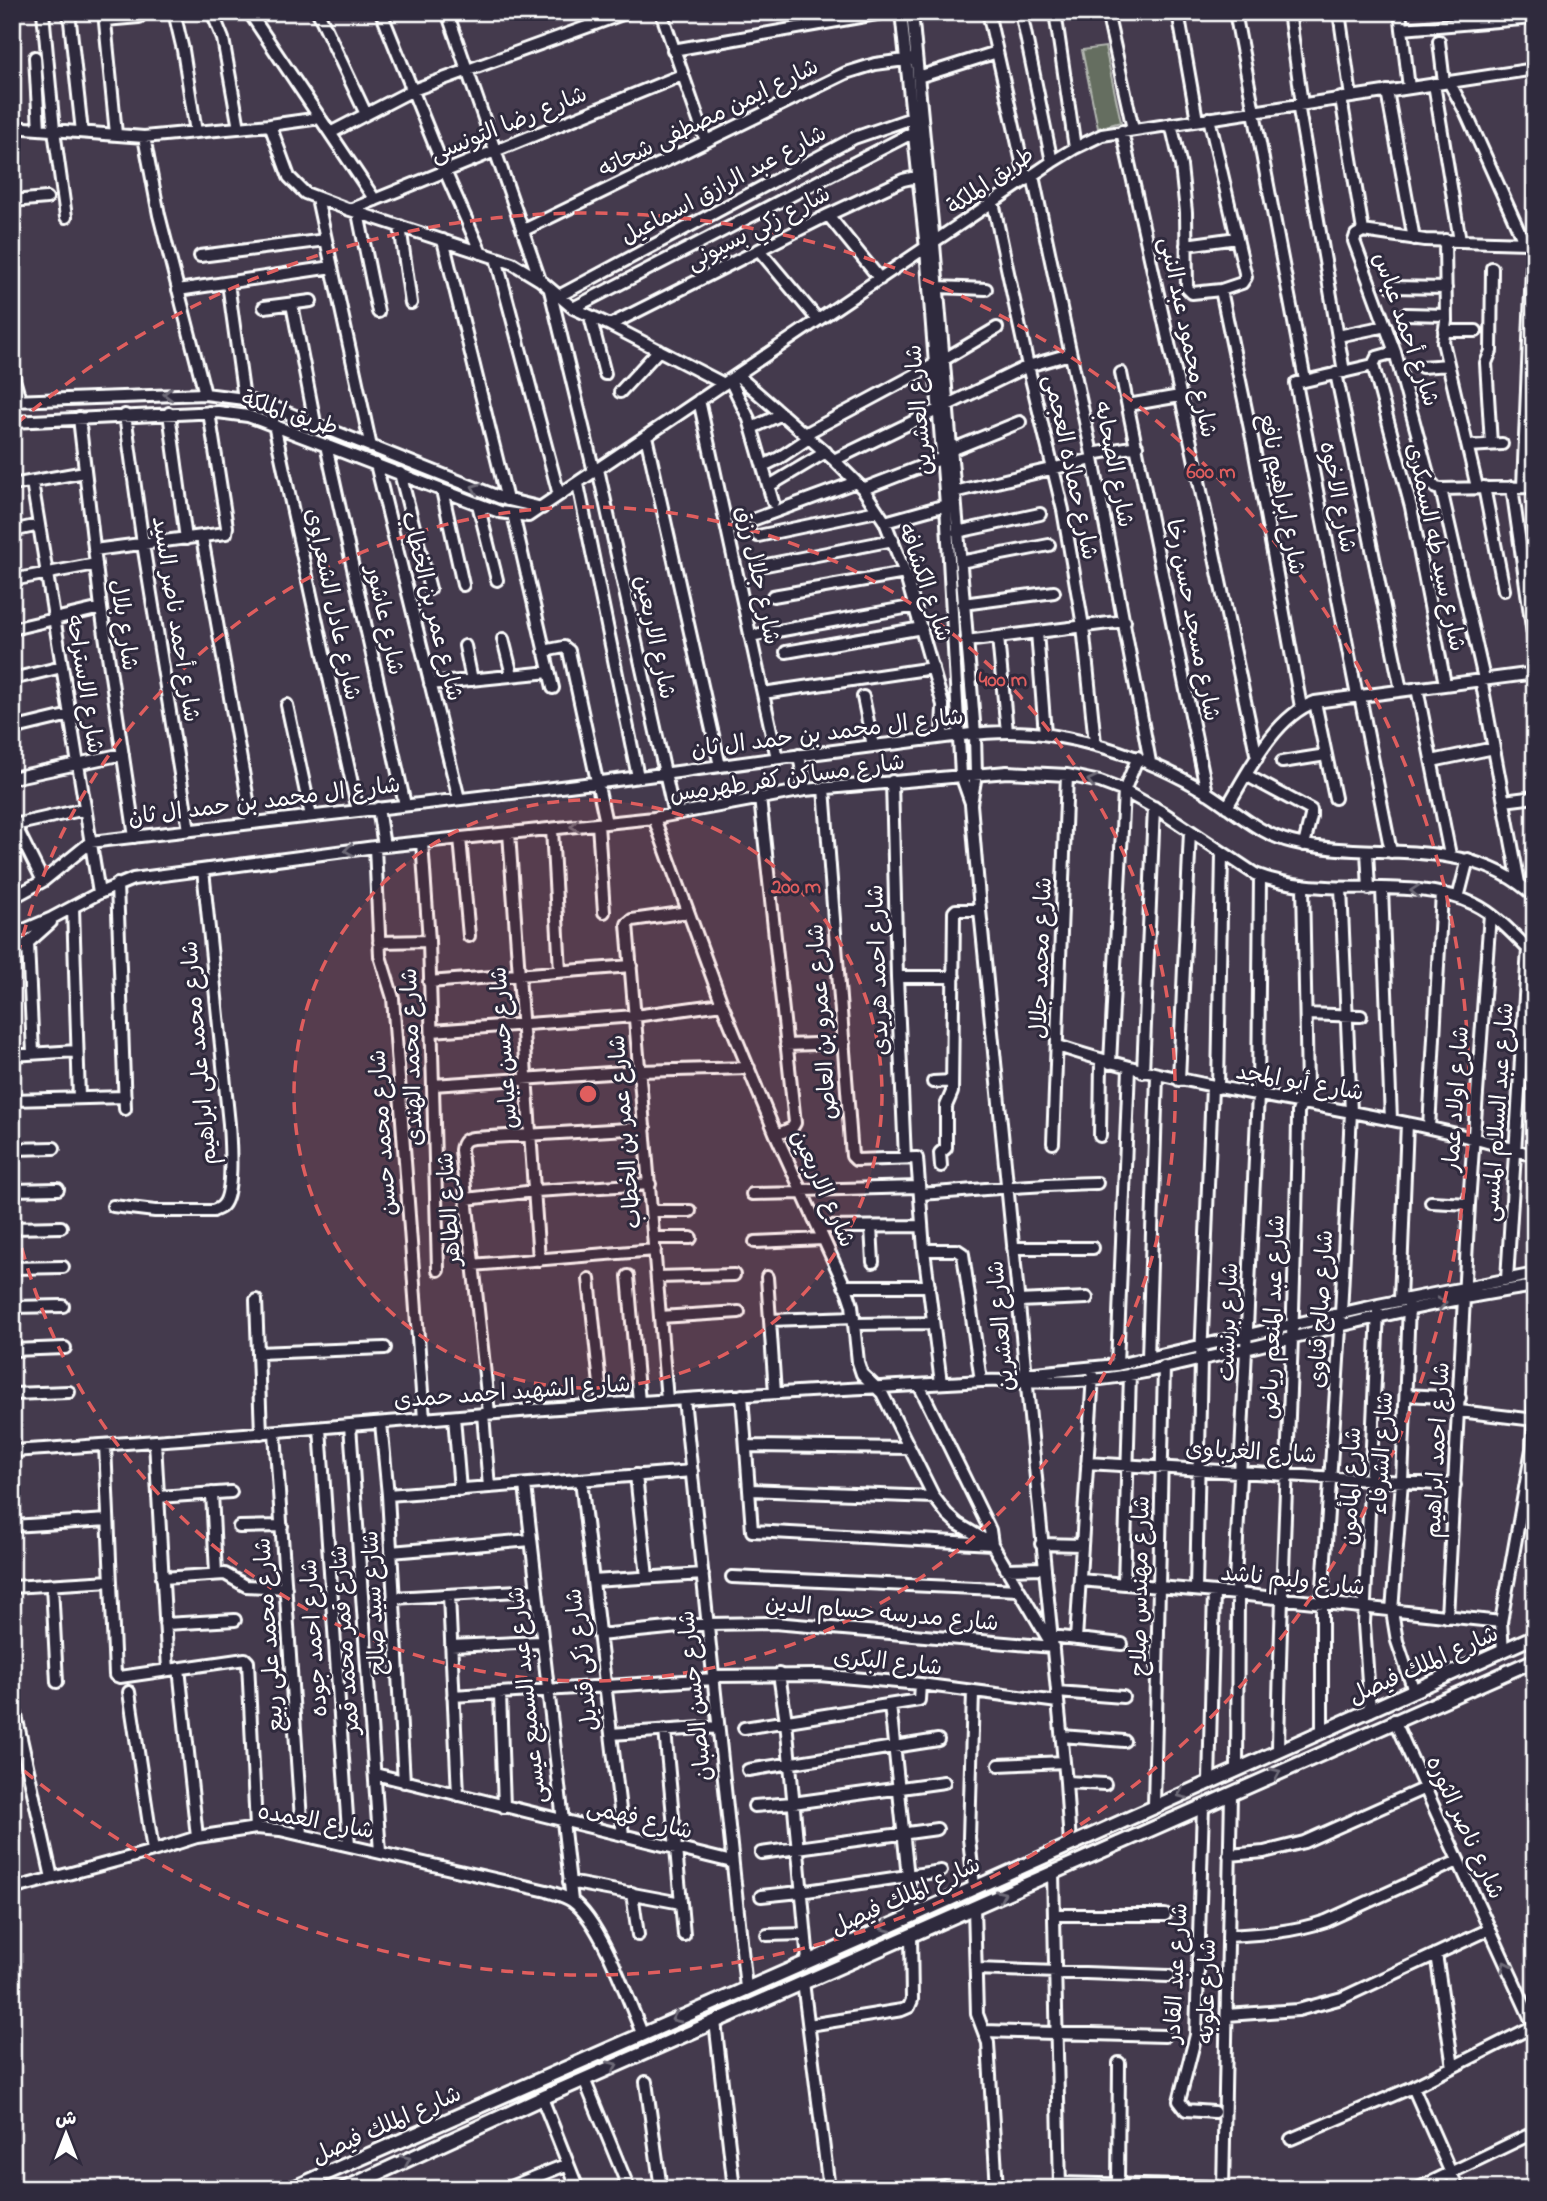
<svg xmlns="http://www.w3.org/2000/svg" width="1547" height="2201" viewBox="0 0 1547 2201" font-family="'Indie Flower','Playpen Sans Arabic',sans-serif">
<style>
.green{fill:#656e61;stroke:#b2b6b0;stroke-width:2}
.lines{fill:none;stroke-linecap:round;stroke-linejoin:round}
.minor-casing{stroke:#fff;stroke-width:16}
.major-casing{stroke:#fff;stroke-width:18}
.minor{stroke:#2f2a3d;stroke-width:10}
.major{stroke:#2f2a3d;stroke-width:12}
.oneway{stroke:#6d6a77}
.ring{fill:none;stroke:#e05e5e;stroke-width:3.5;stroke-dasharray:12 9}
.labels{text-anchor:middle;stroke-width:6;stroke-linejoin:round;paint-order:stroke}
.street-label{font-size:23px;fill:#fff;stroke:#2f2a3d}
.centre{fill:#e05e5e;stroke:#2f2a3d;stroke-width:3.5}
.ring-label{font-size:21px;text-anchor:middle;font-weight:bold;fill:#e05e5e;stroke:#2f2a3d;stroke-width:6;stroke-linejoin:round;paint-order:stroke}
</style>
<rect width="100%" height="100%" fill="#443a4d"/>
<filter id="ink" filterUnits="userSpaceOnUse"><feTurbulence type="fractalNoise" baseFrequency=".0143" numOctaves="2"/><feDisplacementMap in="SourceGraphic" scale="14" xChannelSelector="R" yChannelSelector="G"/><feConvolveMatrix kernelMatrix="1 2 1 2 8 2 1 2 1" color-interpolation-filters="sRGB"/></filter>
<g filter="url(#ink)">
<path class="green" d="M1105,47L1121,122L1098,128L1082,50Z"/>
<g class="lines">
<defs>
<path id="minor" d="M43,12L54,130L66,217
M69,12L82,132
M104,12L116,134
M174,12L183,50L196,132
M212,12L223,39L239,128
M249,12L375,200
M318,12L366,114
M381,12L445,171L481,253
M447,12L540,280
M661,12L706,141
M901,12L926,249L946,505L961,775L971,803
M912,12L934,244L975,734L976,775L971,804L980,910L1066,1782L1070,1844
M988,12L1026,180
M1021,12L1052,162
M1055,12L1075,148
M1107,12L1133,129
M1178,12L1197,120
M1235,12L1305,380
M1289,12L1302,104
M1339,12L1351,97
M1400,12L1409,88
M105,20L139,17
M1402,29L1535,18
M1439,41L1444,83
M673,50L888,12
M35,57L39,129
M918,77L997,52
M1449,82L1466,113L1524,242
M1434,84L1460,241
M1387,91L1414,239
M1341,98L1363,231
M1298,104L1344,372
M1171,124L1181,166L1186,212L1187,288L1192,293L1221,290L1242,283L1246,277L1209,118
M270,125L289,177L305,193L350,210L512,263L540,280L573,308L610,325L724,384
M12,127L144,137L270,125L320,118
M1122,131L1191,443L1257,758
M330,133L413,90L628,12
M144,137L159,215L205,394
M1033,176L1093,459L1150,762
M317,198L371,447
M12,201L47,198
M993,202L1028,366L1063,510L1083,626L1095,743
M350,210L682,75
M358,213L378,312
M828,215L880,279
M400,226L411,303
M524,230L846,73L875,64L913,59
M1363,231L1356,235L1354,241L1395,352L1430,481L1436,488L1441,489
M1363,231L1425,240L1528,243
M443,240L507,500
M1445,240L1446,321L1443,342L1477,487
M1186,245L1237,238
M759,250L818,320
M200,256L326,240
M496,258L559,495
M228,283L244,399
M938,287L986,289
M1392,287L1446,288
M178,290L332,267
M550,290L594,472
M1221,290L1253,443L1301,707
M557,297L854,138L912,118
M292,304L315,423
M264,307L311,301
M573,308L914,132
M1405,314L1446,315
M590,316L605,374
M610,325L828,215L903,180L925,175
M1444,331H1476
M1338,336L1386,326
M1395,352L1377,357L1373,365L1411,507L1445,684
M1422,367L1448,365
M12,372L20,400
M1121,373L1207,793
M1336,373L1401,690
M737,375L834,460L863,489L885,522L905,573L943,705L942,737
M730,380L749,419L773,502
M620,392L659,350
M699,400L777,758
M12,401L205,394L244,399L270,406L501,498L542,508
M1128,405L1180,396
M270,406L358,811
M169,413L186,539
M125,415L143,544L189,830
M79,418L101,608L135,837
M12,422L218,412L248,416L262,421L478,504L500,512L528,516L1052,162L1075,148L1102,135L1535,69
M752,428L782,414
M805,434L943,360L997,328
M646,436L720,766
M1491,444L1486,363L1491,351L1492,268
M326,445L405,805
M1468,446L1502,444
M951,450L1020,422
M1092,454L1137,446
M834,460L1028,366L1070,354
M376,464L459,799
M763,466L779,458L809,438
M598,469L674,814
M400,473L430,589
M32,482L99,893
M578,484L638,777
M12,485L85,472
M769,486L826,452
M1484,487L1504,590
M1512,487L1535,649
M1523,487L1533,243
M863,489L943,458
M1441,489L1484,679
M1441,489L1535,487
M442,490L463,585
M954,492L1093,459
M478,504L497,580
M513,514L553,688
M755,519L856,482
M885,522L946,505
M12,531L39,525
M957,532L1040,514
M758,536L877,511
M202,537L252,823
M94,550L226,533L227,527L209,412
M960,562L1049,545
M766,565L893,540
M12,580L96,564
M773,596L905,573
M963,604L1054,592
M12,629L101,608
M1037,632L1045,734
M750,636L916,606
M998,637L1007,732
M503,639L512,675
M966,641L1125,621
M465,646L472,680
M544,651L564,647L569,651L606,823
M786,652L922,628
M12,679L62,667
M1481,679L1519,883
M430,684L549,672
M1417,688L1450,855
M763,693L933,668
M1357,696L1296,383L1373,365
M1360,696L1391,852
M863,697L873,746
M1315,702L1335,798
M287,705L311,816
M12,729L70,715
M799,755L805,790
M1432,761L1494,748
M1282,762L1326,755
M1246,775L1311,810V816L1304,845
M12,778L123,754
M892,781L897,977L905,1158
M824,788L852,1156L856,1160L917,1158L924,1250L941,1383
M760,798L795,1123L792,1128L776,1135
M1504,801L1535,797
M1227,807C1248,772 1275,716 1315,702L1535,673
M378,808L384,846
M654,818L722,1004L776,1135L848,1293L852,1305L858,1362L862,1374L882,1393L934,1497L947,1514L958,1524L992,1544L1050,1642
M13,821L43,881
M598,824L604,912
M14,825L85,809
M552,829L560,971
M509,833L539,1260
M460,838L469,936
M422,842L429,941L438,1270
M375,847L380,956L393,998L424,1419
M1367,851L1369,889
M117,884L125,1109
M1382,889L1391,1120
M12,898L43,881L91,842C289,818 487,798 685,771C757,761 828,751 900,743C949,737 1000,727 1049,735C1107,744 1159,763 1209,794C1237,812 1259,834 1292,842C1373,862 1469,833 1535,897
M1458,898L1468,859
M73,907L79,1098
M12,935L52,918L99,893L133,879L375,847L654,818L805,790L1007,772L1067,775L1100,782L1124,791L1162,812L1255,874C1322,901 1412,874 1474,904C1497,915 1517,938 1535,956
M379,942L429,941
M28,943L33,1053
M12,957L51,922
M897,977H954
M429,982L631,966
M1306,1014L1361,1016
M432,1031L635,1016L722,1004
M786,1045L844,1043
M1058,1046C1213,1098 1379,1106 1535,1156
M12,1055L77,1051
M1110,1063L1124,791L1138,757
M1143,1072L1154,807
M1179,1080L1190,831
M933,1082L952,1081
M433,1085L639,1071L749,1068
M1218,1088L1222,853
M12,1100L125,1097
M1429,1128L1442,893
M1100,1136L1101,1061
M1053,1143L1067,775
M12,1149L54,1148
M941,1166L940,1153L946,1148V1106L952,1092L954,912L956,910H980
M12,1190L58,1189
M802,1190L919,1187
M752,1194L803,1193
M920,1194C979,1190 1037,1184 1097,1183
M466,1199L535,1191L650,1184
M1431,1202L1469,1204
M113,1206L155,1211H213C217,1209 220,1209 223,1205C234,1193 230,1141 229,1124L203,870
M652,1211H690
M818,1227L922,1226
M871,1227L873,1262
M12,1228L61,1227
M654,1238H691
M755,1242L823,1239
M1013,1248H1093
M924,1250H957L963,1254L981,1381
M472,1265L655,1250
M12,1268L63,1267
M628,1276L639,1402
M657,1277L734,1275
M767,1277L775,1393
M589,1279L602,1404
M1507,1279L1528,949
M844,1286H929
M256,1300L261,1433
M1400,1300L1407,1123
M1018,1301L1087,1298
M1409,1305L1402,1481L1392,1611L1397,1641L1414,1691
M12,1307L63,1306
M660,1317L739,1312
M770,1320L854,1317
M855,1324L933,1323
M12,1350L65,1348
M258,1353L385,1348
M1148,1358L1157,1075
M1117,1365L1129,1068
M1021,1376L1035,1373L1117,1365L1378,1305L1535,1274
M12,1394L69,1392
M742,1395L752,1531L992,1544L990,1530L919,1385
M1406,1395L1460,1398
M684,1399L746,1988
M667,1400L627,924L632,920L688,912
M1459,1411L1535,1420
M489,1413L461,1150C462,1142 465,1139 473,1138L645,1128
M483,1414L489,1487
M454,1417L460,1490
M381,1423L388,1495L404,1782
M350,1425L380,1852
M320,1428L349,1845
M275,1432L302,1835
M155,1442L168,1670
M105,1445L115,1675L120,1677L245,1659L248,1662L256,1828
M746,1446L909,1448
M12,1451C208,1439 404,1419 599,1405C727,1395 854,1389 981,1381C1018,1380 1054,1384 1092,1380C1138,1376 1183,1363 1228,1353C1330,1329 1431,1301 1535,1286
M1087,1463L1455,1485
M636,1475L647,1577
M581,1480L623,1835
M525,1485L572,1901
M750,1490L934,1497
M212,1493L216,1574
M388,1495L692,1471
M158,1497L231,1492
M12,1526L108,1520
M239,1527L282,1526
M1041,1544L1082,1545
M391,1552L531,1540
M1006,1569L1043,1568
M732,1577L1019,1590
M162,1578L225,1574L246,1586L286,1588
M1080,1580L1238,1594L1501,1622
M593,1581L703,1574
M1124,1584L1130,1374
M52,1585L57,1682
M12,1587L111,1581
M1196,1590L1201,1359L1212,1087
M449,1595L458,1795
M393,1598L536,1590
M1447,1617L1469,1204L1490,914
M165,1624L235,1620
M599,1635L708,1624L774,1623L1053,1647
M1051,1636L1122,1644
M1076,1639L1093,1375
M451,1646L541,1642
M1503,1651L1501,1622L1532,1449L1535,1392
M179,1668L197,1837
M779,1674L786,1721L808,1961
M713,1676L819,1675L920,1684L1058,1702
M973,1691L969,1838L974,1887
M129,1692L153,1851
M1057,1692L1123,1697
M500,1694L504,1807
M453,1696L714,1679
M890,1705L912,1916
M15,1711L52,1878
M1370,1711L1364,1624L1378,1311
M1394,1720L1535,2028
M744,1728L919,1700L920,1684
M665,1730L684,1935
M1322,1732V1603L1341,1314L1351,1112L1341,888
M611,1734L718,1727
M1062,1736L1124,1741
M1278,1752C1281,1538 1296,1325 1298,1112L1307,1087L1303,885
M999,1765L1064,1762
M748,1770L938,1740
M1237,1770L1238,1594L1235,1582L1258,1095L1260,876
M375,1774L732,1862
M1066,1782L1105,1784
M1209,1782L1214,1592
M754,1806L793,1803L944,1782
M1154,1806L1164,1367
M1203,1806L1196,2035L1179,2101L1186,2110L1214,2112
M761,1853L937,1829
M1229,1855L1264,1852L1304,1842L1425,1788
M1053,1872L1060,2189
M569,1882L681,1903
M12,1889L153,1851L197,1837L256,1828L280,1830L547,1891C555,1894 565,1896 572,1901C601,1921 628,2000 642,2033
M632,1893L638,1935
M761,1896L800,1892L941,1871
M974,1907L977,2014L988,2043L997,2189
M1054,1915H1165
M767,1935L805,1934
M1228,1936C1262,1934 1293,1932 1326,1921L1458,1861
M1436,1954L1453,2067
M976,1969L1169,1976
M803,1982L829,2189
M1227,2015L1298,2010L1342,1998L1490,1929
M715,2021L734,2189
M809,2025L902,2010L909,2007L912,2000L911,1935
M984,2031L1165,2036
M584,2079L629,2189
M646,2082L661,2189
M1413,2087L1458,2189
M542,2098L578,2189
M1291,2139L1413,2087L1534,2026
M1060,2183L1223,2187
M1118,2184L1119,2063
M505,2189L568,2164
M911,2189L945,2186L997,2189
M1223,2189L1231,1794
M1417,2189L1535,2132"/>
<path id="major" d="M291,2189L912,1916L1535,1636
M344,2189L542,2098L1535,1660"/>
</defs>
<use href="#minor" class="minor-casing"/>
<use href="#major" class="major-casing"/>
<use href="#minor" class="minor"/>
<use href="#major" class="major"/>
</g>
<defs><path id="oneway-chevron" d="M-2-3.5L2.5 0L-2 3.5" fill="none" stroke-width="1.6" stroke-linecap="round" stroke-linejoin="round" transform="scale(1.75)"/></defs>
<g class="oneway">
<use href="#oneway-chevron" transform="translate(168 394) rotate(179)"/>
<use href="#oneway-chevron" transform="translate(476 488) rotate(-158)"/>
<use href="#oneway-chevron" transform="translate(1092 781) rotate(-167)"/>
<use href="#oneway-chevron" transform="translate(575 826) rotate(174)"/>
<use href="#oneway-chevron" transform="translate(349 850) rotate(172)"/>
<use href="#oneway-chevron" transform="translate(1415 891) rotate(-176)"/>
<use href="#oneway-chevron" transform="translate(1442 1303) rotate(-11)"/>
<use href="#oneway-chevron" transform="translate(1276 1773) rotate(-24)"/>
<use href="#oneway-chevron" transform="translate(1182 1794) rotate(156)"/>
<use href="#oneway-chevron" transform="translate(1001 1895) rotate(-24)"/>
<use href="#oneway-chevron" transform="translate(885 1927) rotate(156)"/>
<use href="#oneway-chevron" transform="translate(1506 1966) rotate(-115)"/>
<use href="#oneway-chevron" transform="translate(676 2018) rotate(156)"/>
<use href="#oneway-chevron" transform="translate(613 2066) rotate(-24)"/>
<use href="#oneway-chevron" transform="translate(406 2160) rotate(-25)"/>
</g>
</g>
<circle cx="588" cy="1094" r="294" fill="#e05e5e" fill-opacity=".12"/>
<g class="ring">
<circle cx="588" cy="1094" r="294"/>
<path d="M13 977A587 587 0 1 1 13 1211"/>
<path d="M16 424A881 881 0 1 1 16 1764"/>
</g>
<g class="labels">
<g class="street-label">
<text transform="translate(708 117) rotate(-26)" y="8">شارع ايمن مصطفى شحاته</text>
<text transform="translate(508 123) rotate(-22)" y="8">شارع رضا التونسى</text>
<text transform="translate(990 180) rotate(-35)" y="8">طريق الملكة</text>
<text transform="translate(723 184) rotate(-28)" y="8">شارع عبد الرازق اسماعيل</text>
<text transform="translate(758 227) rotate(-27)" y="8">شارع زكي بسيونى</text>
<text transform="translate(1407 329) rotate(71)" y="8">شارع أحمد عباس</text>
<text transform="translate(1189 337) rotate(78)" y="8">شارع محمود عبد النبى</text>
<text transform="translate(918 410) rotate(-95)" y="8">شارع العشرين</text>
<text transform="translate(290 412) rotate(18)" y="8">طريق الملكة</text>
<text transform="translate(1115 464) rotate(79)" y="8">شارع الصحابه</text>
<text transform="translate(1072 467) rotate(78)" y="8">شارع حماده العجمى</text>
<text transform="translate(1283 494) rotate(79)" y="8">شارع ابراهيم نافع</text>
<text transform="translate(1339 497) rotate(79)" y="8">شارع الاخوه</text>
<text transform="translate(1437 547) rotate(78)" y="8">شارع سيد طه السمكرى</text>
<text transform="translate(759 575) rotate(78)" y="8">شارع جلال رزق</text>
<text transform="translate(926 582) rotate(71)" y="8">شارع الكشافه</text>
<text transform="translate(334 604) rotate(78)" y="8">شارع عادل الشعراوى</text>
<text transform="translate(433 606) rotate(76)" y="8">شارع عمر بن الخطاب</text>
<text transform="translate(177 619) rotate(81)" y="8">شارع أحمد ناصر السيد</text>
<text transform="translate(386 620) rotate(78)" y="8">شارع عاشور</text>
<text transform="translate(1194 620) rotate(79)" y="8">شارع مسجد حسن رخا</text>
<text transform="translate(125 625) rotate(82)" y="8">شارع بلال</text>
<text transform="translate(656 637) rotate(78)" y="8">شارع الاربعين</text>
<text transform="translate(86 684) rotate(81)" y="8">شارع الاستراحه</text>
<text transform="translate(827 732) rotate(-7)" y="8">شارع ال محمد بن حمد ال ثان</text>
<text transform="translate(787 777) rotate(-8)" y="8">شارع مساكن كفر طهرمس</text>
<text transform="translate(264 800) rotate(-7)" y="8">شارع ال محمد بن حمد ال ثان</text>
<text transform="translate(1040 958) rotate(-88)" y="8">شارع محمد جلال</text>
<text transform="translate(877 970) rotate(-92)" y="8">شارع احمد هريدى</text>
<text transform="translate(821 1022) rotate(-94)" y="8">شارع عمرو بن العاص</text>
<text transform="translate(503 1048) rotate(-94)" y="8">شارع حسن عباس</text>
<text transform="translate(198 1053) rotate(-95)" y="8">شارع محمد على ابراهيم</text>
<text transform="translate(411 1057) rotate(-92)" y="8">شارع محمد الهندى</text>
<text transform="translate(1300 1081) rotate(10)" y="8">شارع أبو المجد</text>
<text transform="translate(1455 1099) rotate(-86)" y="8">شارع اولاد عمار</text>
<text transform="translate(1497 1112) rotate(-86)" y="8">شارع عبد السلام المنسى</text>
<text transform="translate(624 1132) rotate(-95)" y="8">شارع عمر بن الخطاب</text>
<text transform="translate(382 1133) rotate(-94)" y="8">شارع محمد حسن</text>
<text transform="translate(824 1188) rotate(66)" y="8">شارع الاربعين</text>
<text transform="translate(448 1209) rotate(-94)" y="8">شارع الطاهر</text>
<text transform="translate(1320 1309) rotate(-87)" y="8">شارع صالح قناوى</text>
<text transform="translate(1272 1317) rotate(-88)" y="8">شارع عبد المنعم رياض</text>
<text transform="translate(1227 1322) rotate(-88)" y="8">شارع برنشت</text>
<text transform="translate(1000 1326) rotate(-95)" y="8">شارع العشرين</text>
<text transform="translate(512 1391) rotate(-4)" y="8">شارع الشهيد احمد حمدى</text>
<text transform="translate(1436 1450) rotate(-87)" y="8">شارع احمد ابراهيم</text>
<text transform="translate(1251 1451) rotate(3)" y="8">شارع الغرباوى</text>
<text transform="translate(1381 1453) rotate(-87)" y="8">شارع الشرفاء</text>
<text transform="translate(1350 1486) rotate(-88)" y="8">شارع المأمون</text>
<text transform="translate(1293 1579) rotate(6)" y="8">شارع وليم ناشد</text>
<text transform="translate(1139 1586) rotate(-89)" y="8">شارع مهندس صلاح</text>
<text transform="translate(373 1603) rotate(-93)" y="8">شارع سيد صالح</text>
<text transform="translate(882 1612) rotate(5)" y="8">شارع مدرسه حسام الدين</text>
<text transform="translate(268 1635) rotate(-94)" y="8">شارع محمد على ربيع</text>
<text transform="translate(313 1638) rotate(-94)" y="8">شارع احمد جوده</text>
<text transform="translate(344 1640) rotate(-94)" y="8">شارع قمر محمد قمر</text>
<text transform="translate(581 1660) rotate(-97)" y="8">شارع زكى قنديل</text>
<text transform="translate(888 1661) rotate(6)" y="8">شارع البكرى</text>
<text transform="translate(1423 1664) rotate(-24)" y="8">شارع الملك فيصل</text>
<text transform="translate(526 1695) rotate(-96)" y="8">شارع عبد السميع عيسى</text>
<text transform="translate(694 1696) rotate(-96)" y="8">شارع حسن الصبان</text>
<text transform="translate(640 1818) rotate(14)" y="8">شارع فهمى</text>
<text transform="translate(316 1820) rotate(10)" y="8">شارع العمده</text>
<text transform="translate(1466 1827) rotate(65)" y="8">شارع ناصر الثوره</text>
<text transform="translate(905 1895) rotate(-24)" y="8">شارع الملك فيصل</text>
<text transform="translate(1175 1973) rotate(-87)" y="8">شارع عبد القادر</text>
<text transform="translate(1206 1991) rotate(-89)" y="8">شارع علوبه</text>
<text transform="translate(386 2124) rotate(-24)" y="8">شارع الملك فيصل</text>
</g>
</g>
<circle cx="588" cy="1094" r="10" class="centre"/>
<g class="ring-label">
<text x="1211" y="478">600 m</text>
<text x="1003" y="686">400 m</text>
<text x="796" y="893">200 m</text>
</g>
<rect width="1547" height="2201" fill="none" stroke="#2f2a3d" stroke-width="42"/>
<rect x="21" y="21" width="1505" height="2159" fill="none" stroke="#fff" stroke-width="2.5" filter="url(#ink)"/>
<g transform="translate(66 2134)" stroke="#2f2a3d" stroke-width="5" paint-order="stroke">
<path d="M0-5L12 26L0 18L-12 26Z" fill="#ffffff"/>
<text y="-10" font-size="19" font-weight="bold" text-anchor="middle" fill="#ffffff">ش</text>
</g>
</svg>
